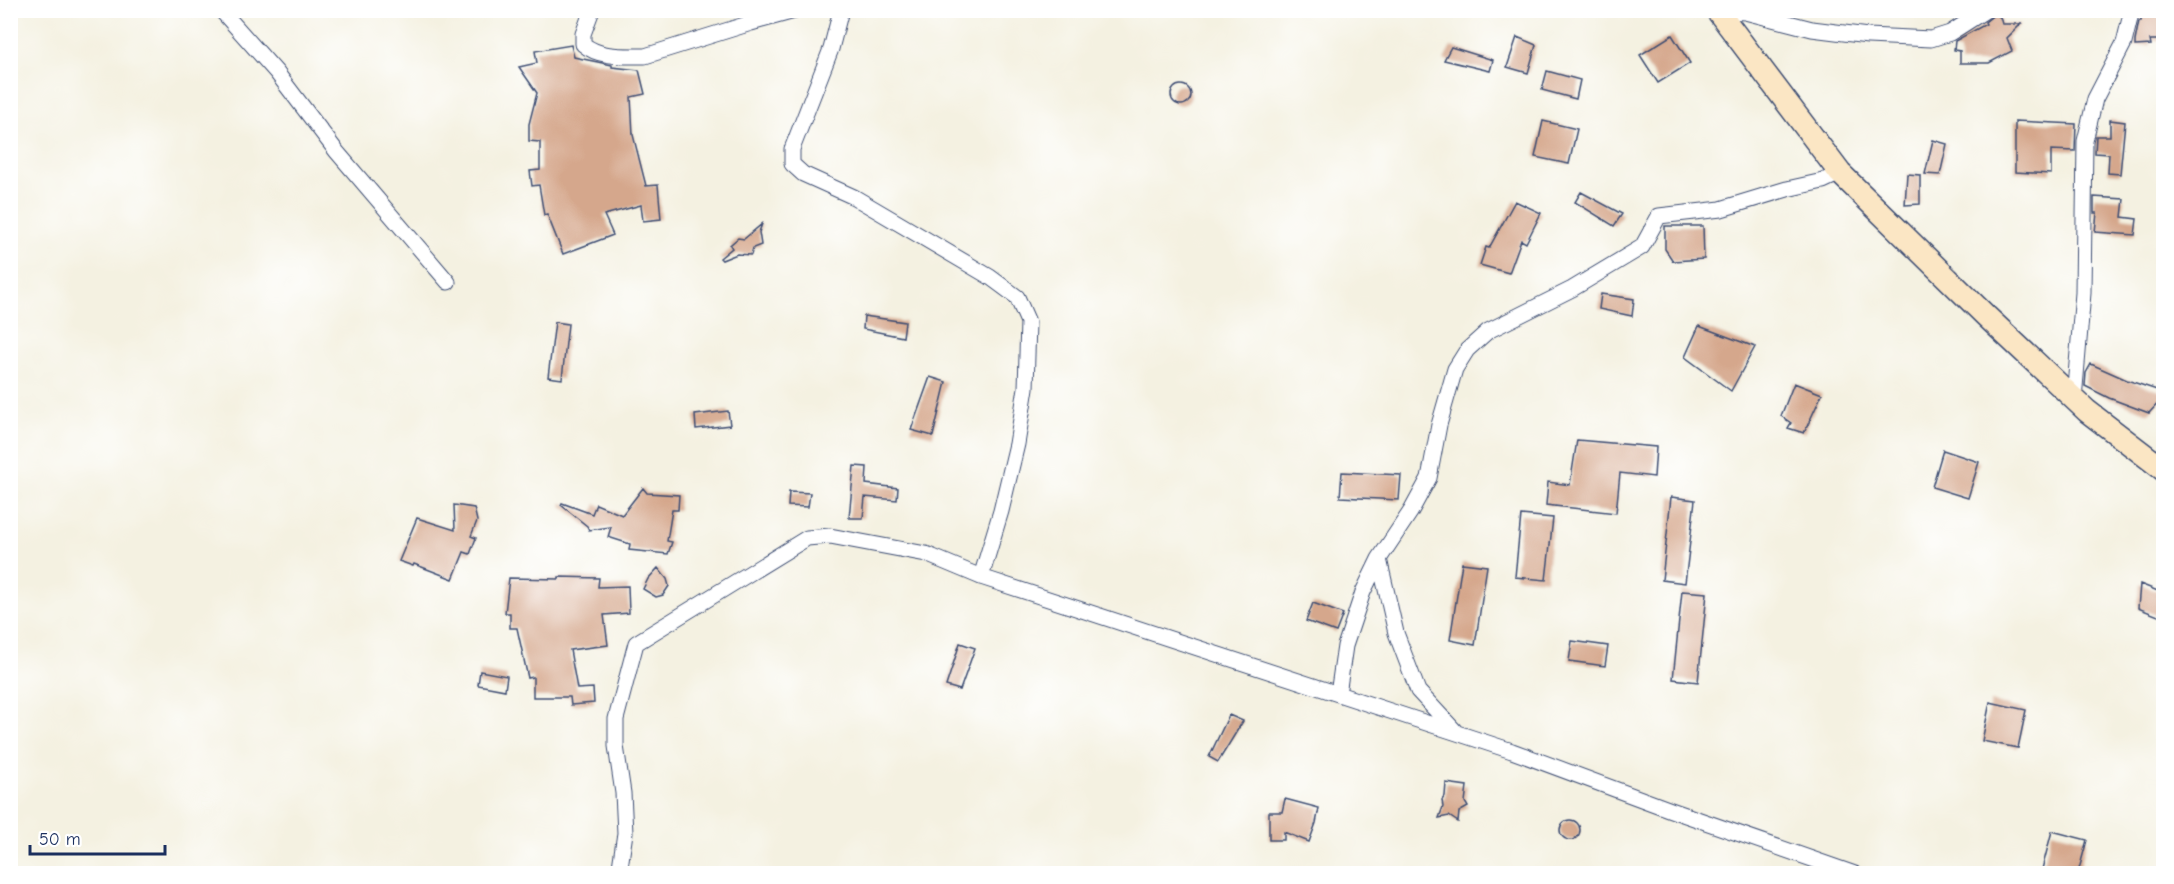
<svg xmlns="http://www.w3.org/2000/svg" width="2174" height="884" viewBox="0 0 2174 884" font-family="'Comic Neue',sans-serif">
<style>
.building{fill:#d5a78c}
.lines{fill:none;stroke-linecap:round;stroke-linejoin:round}
.street-casing{stroke:#3c4c72;stroke-width:17}
.secondary-casing{stroke:#3c4c72;stroke-width:25}
.street{stroke:#fff;stroke-width:15}
.secondary{stroke:#fbe6c4;stroke-width:22}
</style>
<rect width="100%" height="100%" fill="#fff"/>
<filter id="ink" filterUnits="userSpaceOnUse"><feTurbulence type="fractalNoise" baseFrequency=".0167" numOctaves="2"/><feDisplacementMap in="SourceGraphic" scale="12" xChannelSelector="R" yChannelSelector="G"/><feConvolveMatrix kernelMatrix="1 2 1 2 8 2 1 2 1" color-interpolation-filters="sRGB"/></filter>
<filter id="wash" filterUnits="userSpaceOnUse"><feTurbulence type="fractalNoise" baseFrequency=".008" numOctaves="4" result="noise"/><feDisplacementMap in="SourceGraphic" scale="24" xChannelSelector="R" yChannelSelector="G"/><feGaussianBlur stdDeviation="1.35" result="paint"/><feColorMatrix in="noise" values="0 0 0 0 0 0 0 0 0 0 0 0 0 0 0 0 0 1.4 0 .05"/><feComposite in="paint" operator="in"/></filter>
<g filter="url(#wash)">
<rect width="100%" height="100%" fill="#f4f1e1"/>
<g id="blocks">
<path class="building" d="M2142,10H2163V40H2150L2151,45L2135,46V41L2139,21H2141Z
M1995,14L2000,17L2002,24H2021L2007,38L2012,51L1989,63H1960V51L1954,50L1955,41L1986,24L1985,22Z
M1672,35L1690,63L1658,83L1640,55Z
M1517,37L1536,45L1528,73L1507,67Z
M571,45L574,57L612,65V67L639,70L645,94L631,97L633,135L646,186L658,185L661,219L643,221L641,205L604,215L613,235L563,254L547,214L544,215L539,185L532,186L530,171L540,170V142L529,141V124L537,93L519,67L537,63L535,51Z
M1451,47L1493,60L1490,71L1444,60Z
M1547,71L1580,80L1576,99L1542,90Z
M1171 95a10 10 0 1 1 20 0a10 10 0 1 1-20 0Z
M2110,120L2125,122L2120,174L2108,173L2109,154L2095,153L2096,136H2110Z
M1543,121L1577,129L1569,164L1535,157Z
M2015,121L2076,124L2075,151L2051,150V174L2015,172Z
M1933,140L1947,144L1940,175L1925,174Z
M1907,174L1920,175V204L1905,205Z
M1581,192L1622,214L1614,226L1575,202Z
M2094,197L2124,199L2122,217L2137,219L2135,235L2095,232L2097,213H2094Z
M1515,201L1541,213L1526,243L1521,240L1509,273L1480,265L1486,247L1489,248Z
M762,224L759,232L761,245L753,248L751,255L737,254L722,260L720,258L732,248L730,245L738,238L744,239Z
M1665,226H1703L1704,259L1673,261L1665,249Z
M1601,294L1634,299L1632,316L1599,309Z
M864,316L905,322L903,337L863,329Z
M555,322L568,324L562,379L548,377Z
M1699,326L1755,347L1731,391L1685,357Z
M2091,364L2127,380L2163,392V398L2149,413L2109,398L2085,386L2086,373Z
M930,377L946,382L933,436L911,430Z
M1794,383L1822,394L1804,433L1788,428L1791,423L1781,416Z
M728,411L730,425L696,429L695,415Z
M1577,440L1656,447L1654,477L1620,473L1616,513L1546,505L1548,482L1570,485Z
M1943,450L1979,462L1968,498L1932,487Z
M854,466L867,467L866,484L898,488L897,500L865,497L863,518H849Z
M1342,472L1401,475L1399,500L1340,497Z
M643,488L647,493L679,495L678,510H672L667,541L672,542L668,554L629,550L630,544L608,537L611,527L589,530L587,526L561,505L562,503L592,514L596,504L622,515Z
M789,492L810,493L808,507L788,506Z
M1671,497L1695,500L1685,583L1662,580Z
M454,505L474,508L477,521L471,536L476,538L470,554L464,552L453,579L414,564L413,566L399,561L417,518L455,530Z
M1521,515L1553,518L1546,580L1515,577Z
M1462,563L1487,566L1475,645L1450,640Z
M658,568L667,579L669,586L663,595L656,597L643,589L648,579Z
M559,577L599,578L598,587L628,586L629,613L604,615L608,645L570,650L577,689L593,688L594,703L571,705L570,697H533V677L528,678L517,628H510V613H505L509,578L559,579Z
M2140,584L2163,593V618L2138,608Z
M1682,591L1707,593L1698,682L1673,679Z
M1313,603L1343,614L1336,632L1306,621Z
M1572,641L1608,646L1605,666L1569,661Z
M960,643L975,648L960,690L946,686Z
M480,671L507,676L505,690L478,685Z
M1990,702L2026,710L2018,748L1982,741Z
M1229,715L1243,721L1218,762L1209,757Z
M1446,783L1467,786L1465,802L1468,807L1459,812L1458,822L1449,816L1439,818L1443,807L1442,800L1445,796Z
M1285,799L1319,808L1316,823L1309,842L1284,832V840H1269V812H1282Z
M1560 830a10 10 0 1 1 20 0a10 10 0 1 1-20 0Z
M2052,831L2087,840L2078,873H2041Z"/>
</g>
</g>
<g filter="url(#ink)">
<use href="#blocks" fill-opacity="0" stroke="#3c4c72" stroke-width="1.5"/>
<g class="lines">
<defs>
<path id="street" d="M221,10L277,73L337,152L448,282
M592,10L583,34V44C599,58 624,56 645,56L751,23L798,10
M841,10L831,49L792,149V164L803,174L854,197L990,277L1017,297L1028,322L1026,388L1017,444L1001,511L981,577
M1719,13L1730,11L1745,12L1812,29L1868,36L1931,39L1950,33L1986,10
M2074,399L2083,293L2085,141L2095,99L2124,43L2132,10
M1379,559L1396,633L1418,691L1455,731
M1338,694L1345,646L1363,592L1379,559L1411,511L1429,478L1439,425L1455,369L1467,350L1488,331L1572,289L1642,247L1659,216L1721,209L1787,189L1823,181L1840,173
M619,874L625,833L623,793L616,746V719L636,643L807,538L830,536L926,554L981,577L1512,751L1671,810L1855,874"/>
<path id="secondary" d="M1717,10L1840,173L1986,316L2087,411L2164,470"/>
</defs>
<use href="#street" class="street-casing"/>
<use href="#secondary" class="secondary-casing"/>
<use href="#street" class="street"/>
<use href="#secondary" class="secondary"/>
</g>
</g>
<rect width="2174" height="884" fill="none" stroke="#fff" stroke-width="36"/>
<path d="M30 845v9h135v-9" fill="none" stroke="#1b2f5e" stroke-width="3"/>
<text x="39" y="845" font-size="18" fill="#1b2f5e" stroke="#ffffff" stroke-width="4.5" paint-order="stroke">50 m</text>
</svg>
